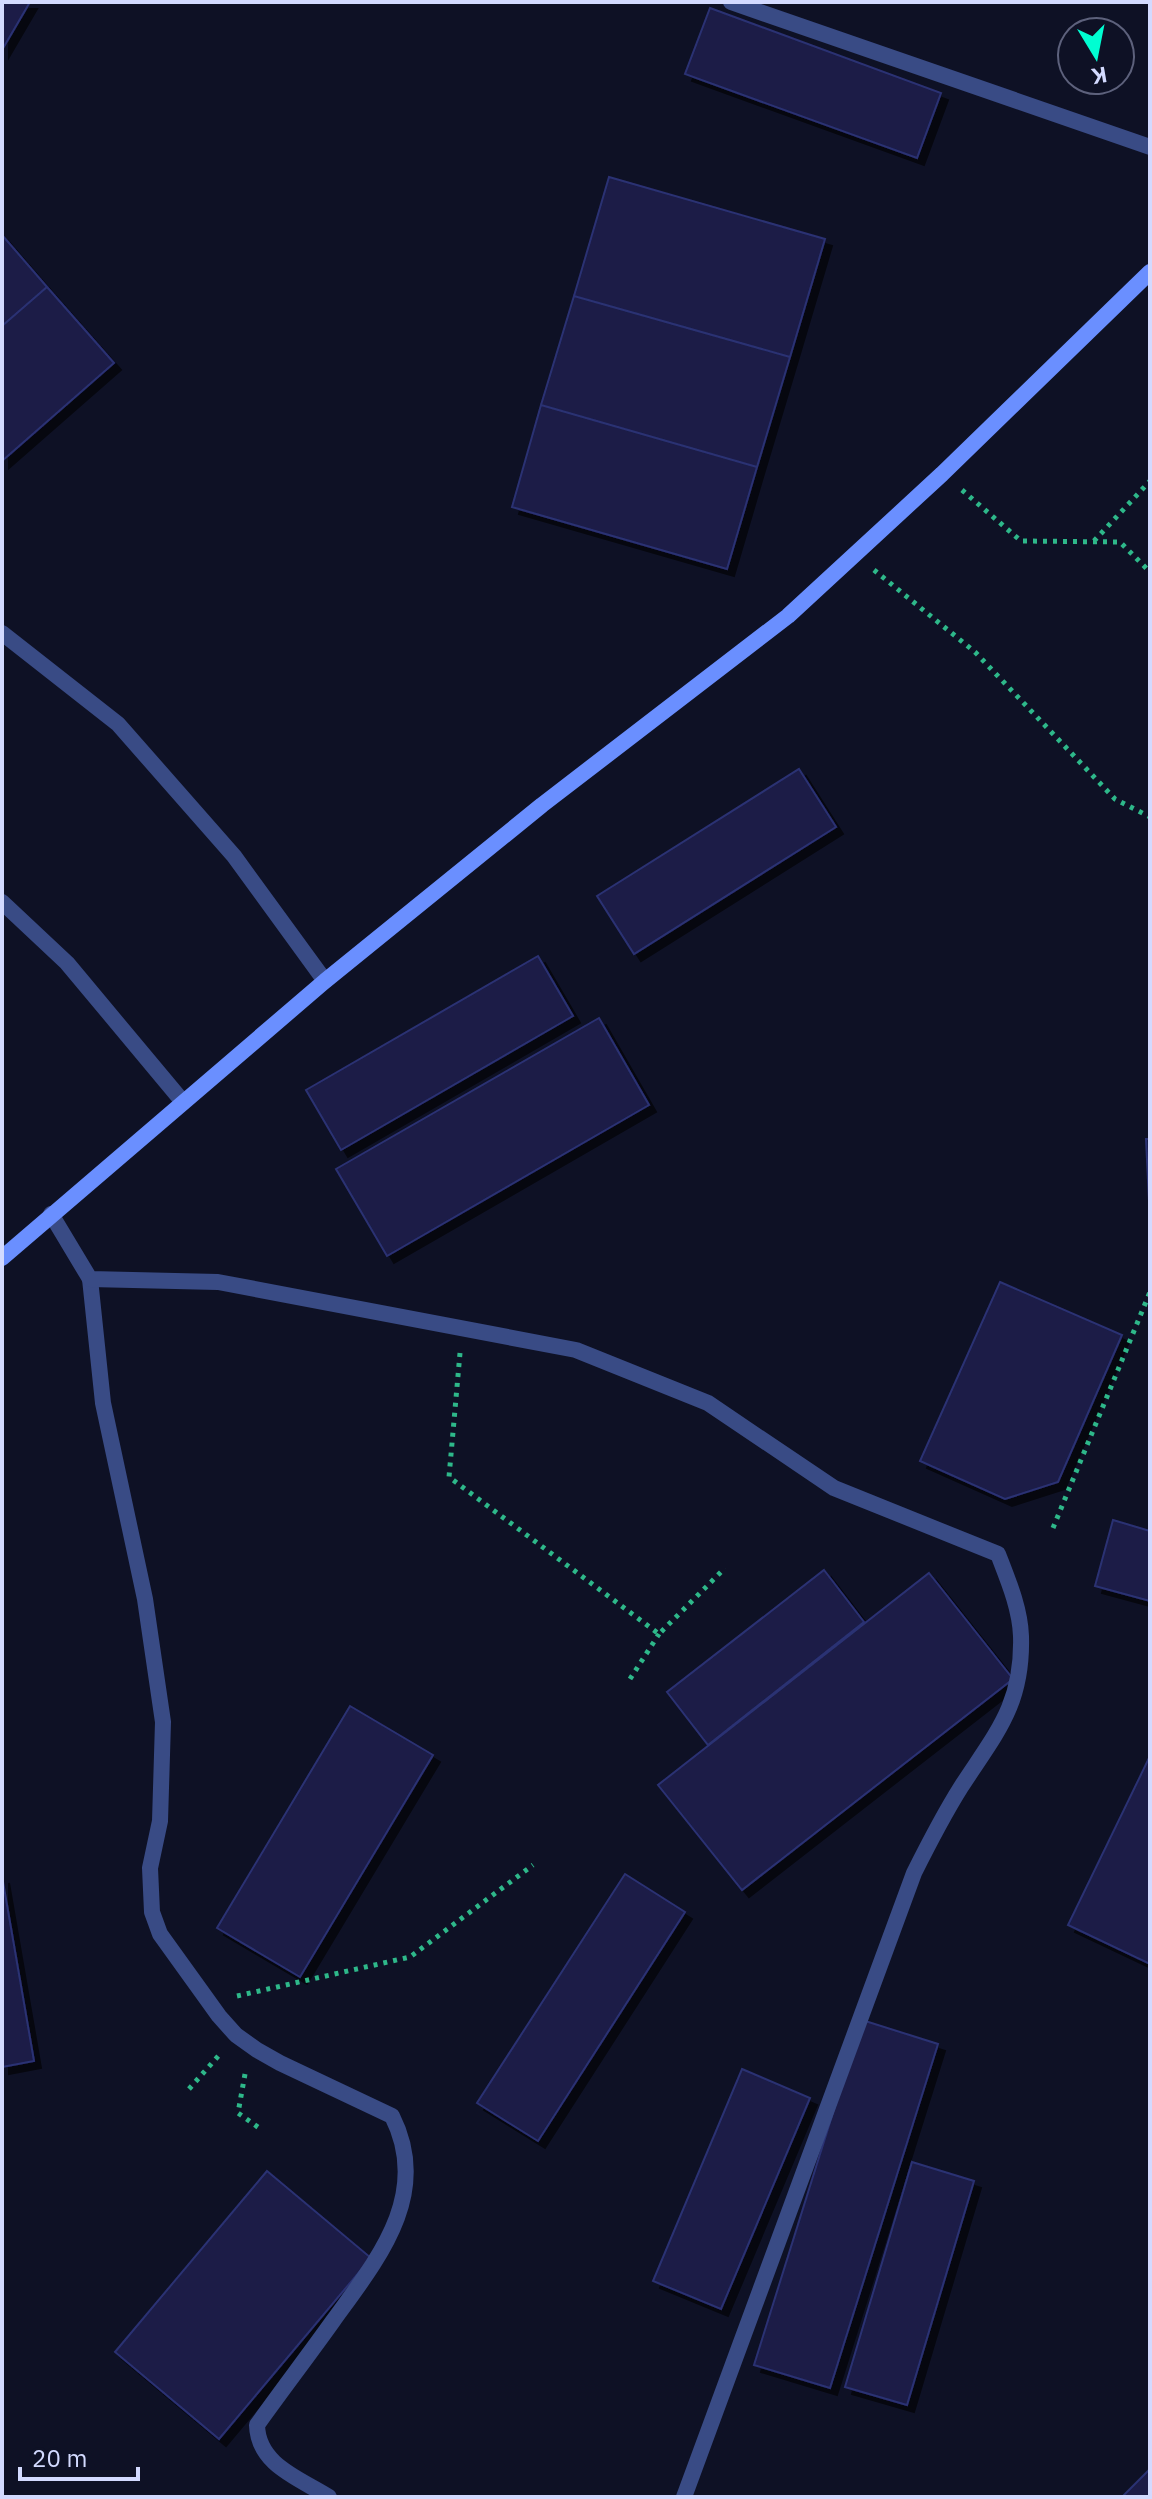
<svg xmlns="http://www.w3.org/2000/svg" width="1152" height="2499" viewBox="0 0 1152 2499" font-family="'IBM Plex Sans',sans-serif">
<style>
.building{fill:#1a1d47;stroke:#2c3173;stroke-width:2;filter:url(#shadow)}
.lines{fill:none;stroke-linecap:round;stroke-linejoin:round}
.path{stroke:#2eb88a;stroke-width:5;stroke-dasharray:4 6;stroke-linecap:butt}
.lane{stroke:#394b85;stroke-width:16}
.street{stroke:#394b85;stroke-width:16}
.secondary{stroke:#6a8fff;stroke-width:16}
</style>
<defs>
<filter id="shadow"><feDropShadow dx="7" dy="7" stdDeviation="0" flood-color="#0009"/></filter>
</defs>
<rect width="100%" height="100%" fill="#0e1125"/>
<path class="building" d="M2,2H30L2,50Z
M710,8L941,93L917,158L685,74Z
M609,177L825,239L790,357L574,296Z
M2,235L47,287L2,326Z
M47,287L114,363L2,461V326Z
M574,296L790,357L757,467L541,405Z
M541,405L757,467L727,569L512,507Z
M799,769L836,827L634,954L597,896Z
M538,956L573,1016L341,1150L306,1090Z
M599,1018L649,1105L387,1256L336,1169Z
M1146,1139H1150V1222Z
M1000,1282L1122,1335L1058,1482L1005,1499L920,1461Z
M1113,1520L1150,1531V1601L1095,1586Z
M824,1570L864,1622L708,1745L667,1692Z
M929,1573L1013,1679L742,1890L658,1785Z
M350,1706L433,1755L300,1977L217,1928Z
M1150,1756V1964L1068,1925Z
M625,1874L685,1912L538,2141L477,2103Z
M2,1876L34,2061L2,2067Z
M862,2020L938,2044L830,2388L754,2365Z
M742,2069L810,2098L721,2309L653,2281Z
M912,2162L974,2181L907,2405L845,2387Z
M267,2171L371,2258L219,2439L115,2352Z
M1150,2469V2497H1122Z"/>
<g class="lines">
<path class="path" d="M962,490L1021,541L1120,542L1150,572
M1094,541L1150,481
M874,570L975,652L1115,799L1150,817
M460,1353L449,1477L659,1634L725,1568
M1053,1528L1150,1292
M630,1679L659,1634
M237,1996L410,1957L533,1865
M245,2074L238,2113L262,2130
M189,2089L220,2054"/>
<path class="lane" d="M90,1279L103,1403L145,1599L163,1722L160,1821L150,1868L152,1912L160,1934L219,2016L236,2035L257,2050L280,2063L392,2116C432,2195 377,2260 333,2321C308,2356 282,2390 257,2425C258,2465 299,2478 329,2497"/>
<path class="street" d="M731,2L1150,147
M2,633L118,724L234,856L325,981
M2,902L67,963L183,1102
M51,1214L90,1279L218,1282L576,1350L708,1403L834,1488L998,1554C1008,1580 1020,1608 1021,1636C1023,1705 996,1733 961,1787C944,1814 929,1843 914,1873L684,2497"/>
<path class="secondary" d="M2,1258L325,981L542,805L788,616L942,474L1150,272"/>
</g>
<rect width="1152" height="2499" fill="none" stroke="#d3daff" stroke-width="8"/>
<g transform="translate(1096 56) rotate(170)"><circle r="38" fill="#0e1125" stroke="#5d617c" stroke-width="2"/>
<path d="M0-6L14 30L0 20L-14 30Z" fill="#00fed2"/>
<text y="-12" font-size="22" font-weight="bold" text-anchor="middle" fill="#d3daff">K</text>
</g>
<path d="M20 2467v12h118v-12" fill="none" stroke="#d3daff" stroke-width="4"/>
<text x="32" y="2467" font-size="24" fill="#d3daff" stroke="#0e1125" stroke-width="6" paint-order="stroke">20 m</text>
</svg>
